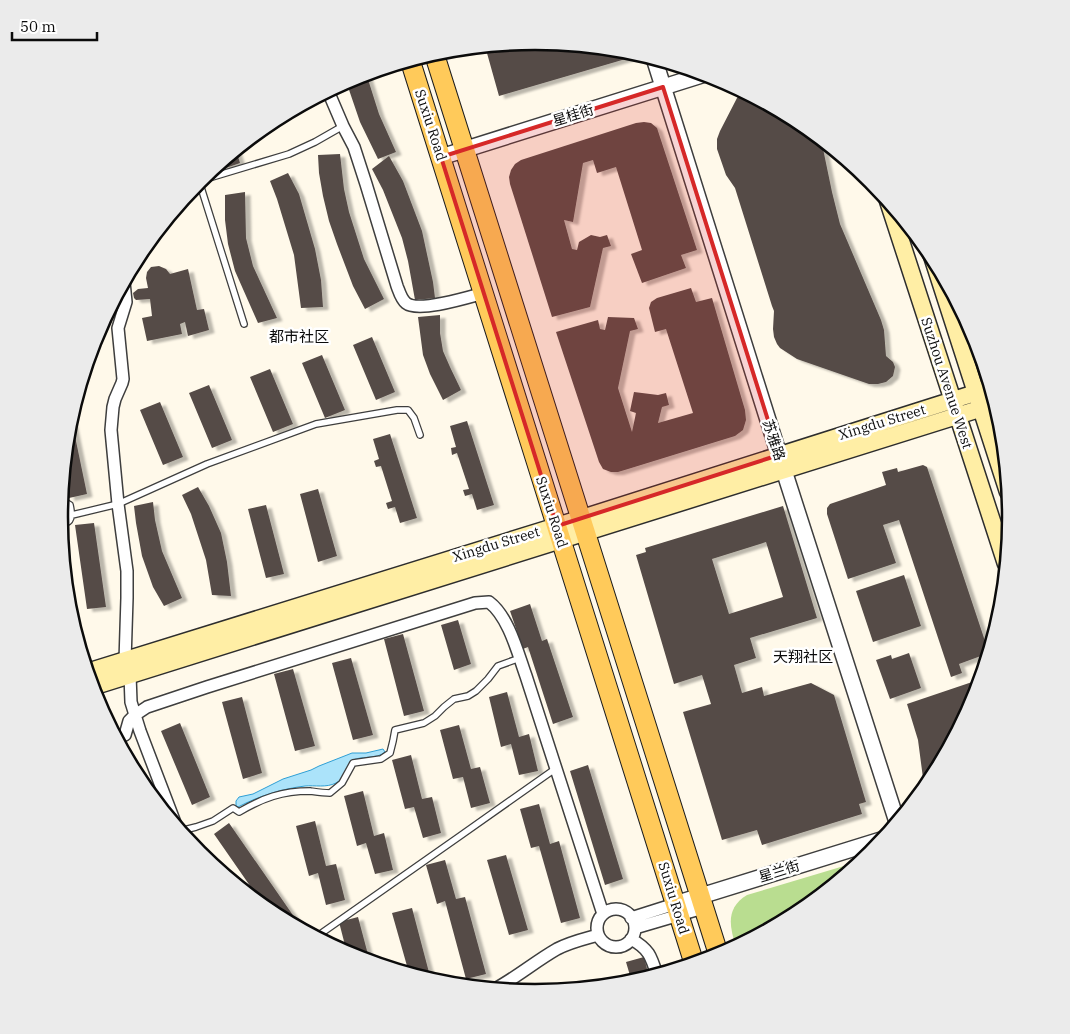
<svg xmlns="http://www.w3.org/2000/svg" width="1070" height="1034" viewBox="0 0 1070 1034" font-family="'IBM Plex Serif','Noto Sans SC',serif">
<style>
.forest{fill:#b9dd90}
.water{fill:#abe3fa;stroke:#2e9fd5}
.building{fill:#554b47;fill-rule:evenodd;filter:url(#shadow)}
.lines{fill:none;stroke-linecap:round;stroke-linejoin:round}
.service-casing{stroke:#3e3e3e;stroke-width:8}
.minor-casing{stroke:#3e3e3e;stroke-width:14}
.tertiary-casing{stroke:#3e3e3e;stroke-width:18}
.secondary-casing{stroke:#2d2d2d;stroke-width:19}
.primary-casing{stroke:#1c1c1c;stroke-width:21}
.service{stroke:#fff;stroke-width:5.5}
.minor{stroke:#fff;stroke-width:11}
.tertiary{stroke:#fff;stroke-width:15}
.secondary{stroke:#ffeea5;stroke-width:16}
.primary{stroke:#ffca5a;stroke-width:19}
.marked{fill:#d62828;fill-opacity:0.2;stroke:#d62828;stroke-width:4;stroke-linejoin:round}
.labels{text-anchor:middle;stroke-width:5;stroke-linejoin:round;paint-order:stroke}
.street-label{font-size:14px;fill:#0b0b0b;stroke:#fff}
.neighbourhood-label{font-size:15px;fill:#0b0b0b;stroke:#fff}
.rim{fill:none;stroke:#0b0b0b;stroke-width:2.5}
</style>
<defs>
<filter id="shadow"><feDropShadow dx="5.5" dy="3" stdDeviation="1" flood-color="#0004"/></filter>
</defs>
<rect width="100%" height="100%" fill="#fff9ea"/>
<path class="forest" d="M864,860L799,913L736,947C729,925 726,908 747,895Z"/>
<path class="water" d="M383,749L385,752C376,760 361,755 351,761C347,769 344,779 336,783C326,788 315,785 305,786C281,789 259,796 238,807L236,806V801L239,797L253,794L283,779L311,770L319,766L347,755L352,753H366Z"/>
<path class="building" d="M535,41L627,50L629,58L499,96L485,46Z
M366,73L379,114L396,152L378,159L360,122L346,81L353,77Z
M743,91L800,122L821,139L832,192L840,224L881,320L884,330L886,356L893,362L895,367L893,376L886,382L878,384H869L797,359L780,348L777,344L774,337L773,329L774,311L772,306L735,188L726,175L717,149V139L720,131L737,98Z
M644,122L651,123L657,128L697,250L681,255L686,268L642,283L631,254L642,250L616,167L597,173L593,160L583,163L573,222L564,220L572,249L577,250L579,242L591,235L600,237L607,235L611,246L603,248L590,307L552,317L510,184L509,177L511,170L515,164L521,160L636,123Z
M236,150L240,163L220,170L218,165Z
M340,154L344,189L349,212L364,259L384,299L365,309L353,286L337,244L329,221L323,196L319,173L318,155Z
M389,156L403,181L422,231L433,282L435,298L415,300L408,261L402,238L383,190L372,169Z
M288,173L299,194L315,249L321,280L323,307L301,308L294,255L277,199L270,181Z
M245,192L246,238L253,266L277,318L258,323L235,271L228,244L225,220V195Z
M159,266L166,269L170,274L188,269L197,310L204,309L209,330L188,336L185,322L180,324L182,334L147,341L142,318L152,316L150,299L136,300L134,298L133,293L138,289L148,288L146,278L147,272L151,267Z
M691,288L696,302L712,298L745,410L746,420L743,430L735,436L628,469L618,472H611L603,469L599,462L556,332L598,320L600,329L605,330L608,317L634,318L638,329L630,331L618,388L632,432L636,413L630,411L634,392L658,395L666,393L669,405L662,407L658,423L693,413L666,329L655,332L649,308L651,302L657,298Z
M440,315V333L443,351L450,367L461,390L443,400L430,374L423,355L418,317Z
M372,337L395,392L376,400L353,345Z
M322,355L345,410L325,418L302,363Z
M270,369L293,424L273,432L250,377Z
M209,385L232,440L212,448L189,393Z
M160,402L183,457L163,465L140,410Z
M71,417L87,494L69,498L64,472L68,424Z
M467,421L494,505L477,510L472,494L465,496L463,490L469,489L457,453L452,455L451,448L456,447L450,426Z
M390,434L417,518L400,523L395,507L388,509L386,503L392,501L381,466L376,467L374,461L379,459L373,439Z
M923,465L927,467L989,653L959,664L962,673L951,677L899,520L883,525L896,563L848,579L827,514V508L830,504L886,485L882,472L897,468L898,472Z
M198,487L209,506L221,533L227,562L231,596L212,595L206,560L191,514L182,495Z
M318,489L337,556L318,562L300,494Z
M153,502L155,520L162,551L182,598L164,606L153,587L142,556L136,523L134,506Z
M266,505L284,574L266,578L248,509Z
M783,506L817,618L750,638L756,658L734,665L742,693L762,687L764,696L811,683L834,695L866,802L859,804L862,814L762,845L757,830L722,840L683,712L711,704L702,675L674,684L636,555L646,552L645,548ZM766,542L783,597L729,614L712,559Z
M94,523L106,607L87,609L75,525Z
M904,575L921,626L873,642L856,591Z
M530,604L542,641L547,639L573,717L553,724L528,647L523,649L510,611Z
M458,620L471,664L454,670L441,625Z
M403,634L424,711L404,716L384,639Z
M909,653L921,688L890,699L876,660L891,655L892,659Z
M351,658L373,735L353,740L332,663Z
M293,669L315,746L295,751L274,674Z
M981,679L974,699L930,782L929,783L926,782L923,778L918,740L907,704Z
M507,692L519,737L529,734L538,771L519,775L511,744L501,747L489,697Z
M242,697L262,773L243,779L222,702Z
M180,723L210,797L192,805L161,731Z
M459,725L471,769L480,767L490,803L471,808L463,777L453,779L440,730Z
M411,755L422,799L432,797L441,833L423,838L414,807L405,809L392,760Z
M588,765L623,879L605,885L570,771Z
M363,791L374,836L384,833L393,870L375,874L366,843L357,846L344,796Z
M539,804L550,844L559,841L580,918L561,923L539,846L531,848L520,809Z
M315,821L326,866L336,864L345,900L326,905L318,873L309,876L296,826Z
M229,823L297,921L292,924L266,909L214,834Z
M506,855L528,930L509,935L487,860Z
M445,860L456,899L465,897L486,974L466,979L445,901L437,904L426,865Z
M412,908L431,980L409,973L392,913Z
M358,917L370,962L353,956L347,953L339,922Z
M644,957L649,977L628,984H620V983L631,979L626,962Z
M517,986L519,991L503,990V989Z"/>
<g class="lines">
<defs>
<path id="service" d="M199,181L289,154L315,142L343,126
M199,181L244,324
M72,515L118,504L207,464L316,424L397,410H408L414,418L420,435
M60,523C73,525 72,514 70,505L63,501H61
M180,831L196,827L213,821L233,808L239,812C263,798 282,791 310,791C317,792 323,793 330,793L342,783L353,763L381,759L390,753L393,741L395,730L424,723L435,716L444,707L454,699L468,696L476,691L488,679L498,666L520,658
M316,937L460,836L555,769"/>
<path id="minor" d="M328,91L343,126L354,147L366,184L397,286C399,291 401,299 406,303C418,313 469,297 484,293
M124,282L126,302L118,328L123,379L122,383L115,399L113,407L111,430L118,504L127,571V598L125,661L130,675L131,702L140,731L177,828
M125,735L129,721L135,715L147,707L207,687L475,603L489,602C509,617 518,654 526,676L603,914
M597 928a19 19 0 1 1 38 0a19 19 0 1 1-38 0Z
M631,918L675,904
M635,928L703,908
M631,939C649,949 651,956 657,975
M495,989C517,977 536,961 557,949C570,942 584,939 598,935"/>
<path id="tertiary" d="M654,58L779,455L897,822
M441,157L705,74
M675,904L884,839"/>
<path id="secondary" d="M888,201L1006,564
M931,253L1008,492
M87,672L557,526L991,388
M92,687L995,404"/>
<path id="primary" d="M434,53L719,956
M410,60L694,963"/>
</defs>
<use href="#service" class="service-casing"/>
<use href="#minor" class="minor-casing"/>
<use href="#tertiary" class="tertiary-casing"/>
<use href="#secondary" class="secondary-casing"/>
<use href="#primary" class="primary-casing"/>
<use href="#service" class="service"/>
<use href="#minor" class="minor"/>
<use href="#tertiary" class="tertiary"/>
<use href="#secondary" class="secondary"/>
<use href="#primary" class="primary"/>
</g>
<path class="marked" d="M663,87L779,455L557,526L441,157Z"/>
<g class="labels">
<g class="street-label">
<text transform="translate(573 115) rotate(-17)" y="5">星桂街</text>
<text transform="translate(431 125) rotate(72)" y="5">Suxiu Road</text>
<text transform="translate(947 383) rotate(72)" y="5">Suzhou Avenue West</text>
<text transform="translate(882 422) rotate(-17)" y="5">Xingdu Street</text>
<text transform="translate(774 440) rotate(72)" y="5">苏雅路</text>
<text transform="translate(552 512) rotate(72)" y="5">Suxiu Road</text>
<text transform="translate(496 544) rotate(-17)" y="5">Xingdu Street</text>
<text transform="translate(779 871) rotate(-17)" y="5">星兰街</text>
<text transform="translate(674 898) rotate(73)" y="5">Suxiu Road</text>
</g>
<g class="neighbourhood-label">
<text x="299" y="342">都市社区</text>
<text x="803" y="662">天翔社区</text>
</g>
</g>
<path d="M0 0H1070V1034H0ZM68 517a467 467 0 1 1 934 0a467 467 0 1 1-934 0Z" fill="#ebebeb" fill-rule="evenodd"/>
<path class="rim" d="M68 517a467 467 0 1 1 934 0a467 467 0 1 1-934 0Z"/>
<path d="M12 32v8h85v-8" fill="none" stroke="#0b0b0b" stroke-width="2.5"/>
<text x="20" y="32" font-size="15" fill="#0b0b0b" stroke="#ffffff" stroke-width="4" paint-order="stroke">50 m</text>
</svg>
